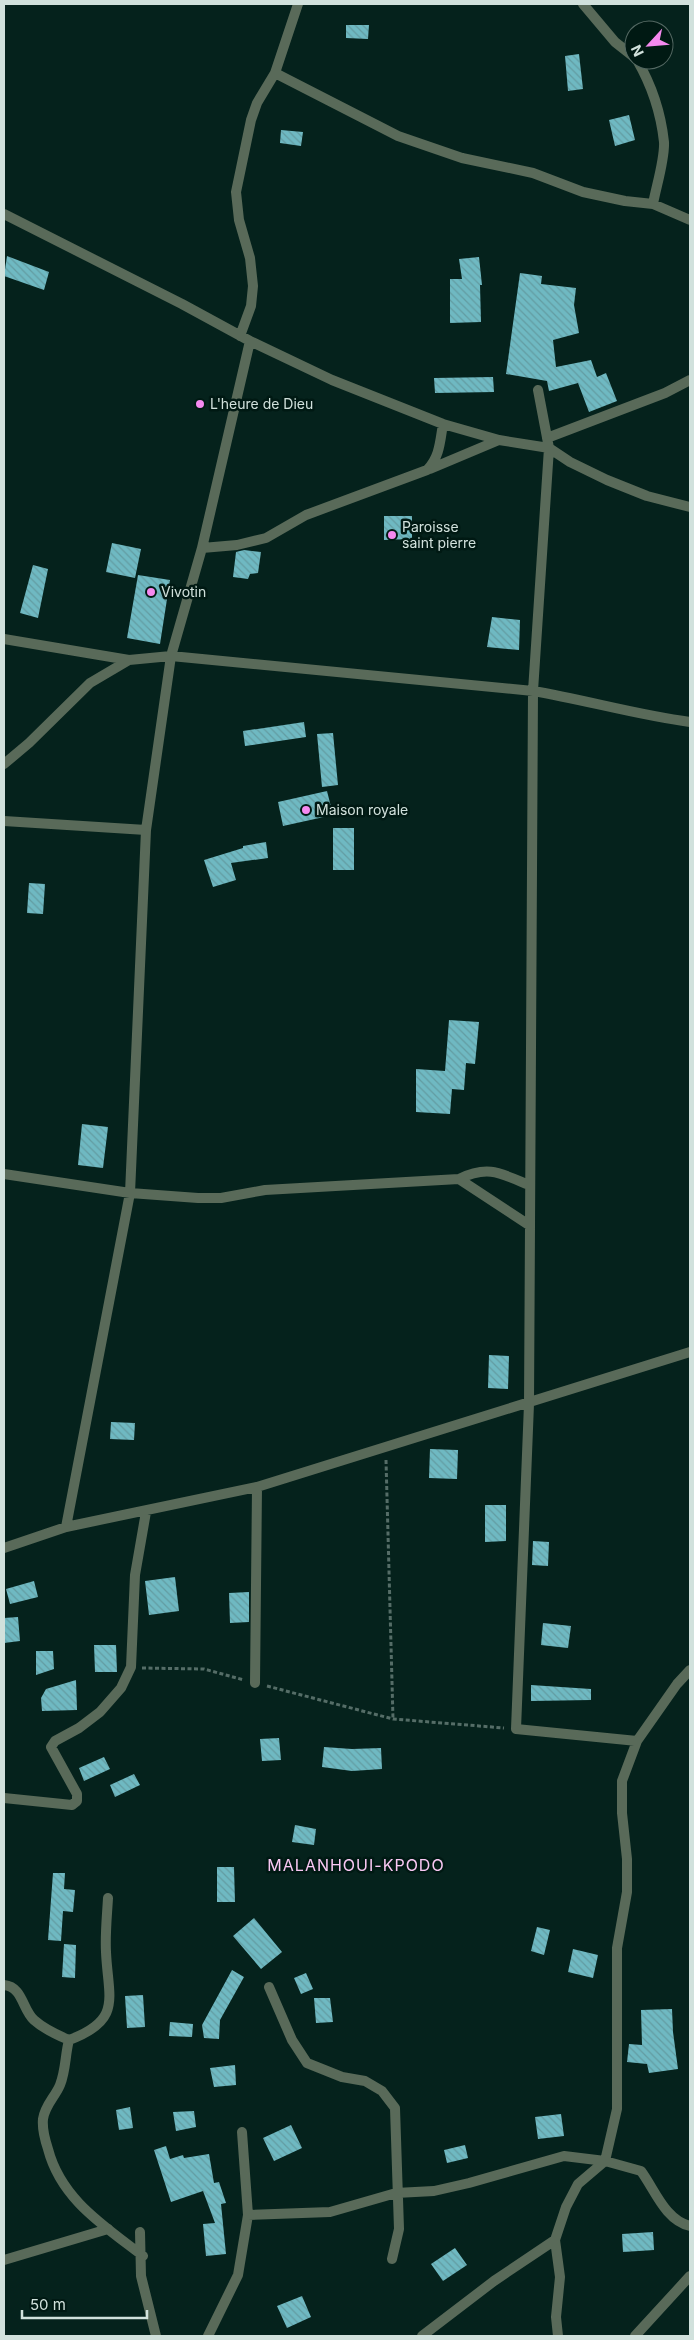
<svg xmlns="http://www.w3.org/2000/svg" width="694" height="2340" viewBox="0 0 694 2340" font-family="Inter,sans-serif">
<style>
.building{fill:url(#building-back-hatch)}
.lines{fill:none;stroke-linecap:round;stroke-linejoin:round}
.path{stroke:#556d67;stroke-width:3;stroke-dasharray:4 2.5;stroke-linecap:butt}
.lane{stroke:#596a59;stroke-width:10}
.street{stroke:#596a59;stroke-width:10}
.poi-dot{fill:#f589ef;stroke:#001913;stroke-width:2}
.labels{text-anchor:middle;stroke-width:5;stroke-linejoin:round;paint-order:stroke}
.poi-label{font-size:14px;fill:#d1e1dc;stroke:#001913;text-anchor:start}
.quarter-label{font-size:16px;letter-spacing:1px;fill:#f9c8f4;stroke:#001913}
</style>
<defs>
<pattern id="building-back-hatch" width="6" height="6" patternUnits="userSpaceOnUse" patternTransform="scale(1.25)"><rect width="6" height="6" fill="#6fb9c2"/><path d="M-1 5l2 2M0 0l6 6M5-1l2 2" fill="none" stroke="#639ca2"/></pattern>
</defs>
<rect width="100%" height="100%" fill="#05221c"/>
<path class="building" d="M346,25H369L368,39L346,38Z
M579,54L583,89L568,91L565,56Z
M629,115L635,140L615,146L609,120Z
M281,130L303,132L301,146L280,143Z
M7,256L49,272L44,290L4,276Z
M479,257L482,285H480L481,322L450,323V279H462L459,259Z
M520,273L542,276L541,284L576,288L574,305L579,333L553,340L556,367L591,360L597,377L606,373L617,401L589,412L578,383L549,391L547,381L506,374Z
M493,377L494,392L435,393L434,378Z
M384,516H412V539L384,540Z
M112,543L141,549L135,578L106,572Z
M244,550L261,552L258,573L250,574L248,579L233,577L236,552Z
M33,565L48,569L38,618L20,613Z
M138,575L170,580L160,644L127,638Z
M492,617L520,620L519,650L487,647Z
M304,722L306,737L245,746L243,731Z
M333,733L338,785L322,787L317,734Z
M327,791L333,815L283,826L278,802Z
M333,828H354V870H333Z
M266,842L268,858L231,863L236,880L213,887L204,860L243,848V846Z
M29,883L45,884L43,914L27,913Z
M449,1020L479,1022L475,1064L466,1063L464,1090L452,1089L450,1114L416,1112V1069L445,1071Z
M82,1124L108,1127L103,1168L78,1165Z
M489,1355L509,1356L508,1389L488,1388Z
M111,1422L135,1423L134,1440L110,1439Z
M430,1449L458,1450L457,1479L429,1478Z
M485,1505H506V1541L485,1542Z
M533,1541L549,1542L548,1566L532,1565Z
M175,1577L179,1611L149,1615L145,1581Z
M34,1581L38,1597L10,1604L6,1589Z
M249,1592V1622L230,1623L229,1593Z
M18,1617L20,1641L4,1643V1618Z
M543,1623L571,1626L568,1648L541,1645Z
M94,1645H116L117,1672H95Z
M36,1651H53L54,1669L36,1675Z
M76,1680L77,1710L42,1711L41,1698L46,1689Z
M531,1685L591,1689V1700L531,1701Z
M279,1738L281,1760L262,1761L260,1739Z
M324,1747L352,1749L381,1748L382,1769L352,1771L322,1767Z
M104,1757L110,1769L84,1781L79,1768Z
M134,1774L140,1785L115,1797L110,1785Z
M295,1825L316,1829L314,1845L292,1842Z
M217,1867H234L235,1902H217Z
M53,1873H65L64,1889L75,1890L73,1912L63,1911L61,1941L48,1940Z
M254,1918L282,1952L261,1969L233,1936Z
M537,1927L550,1930L544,1955L531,1951Z
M64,1944L76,1945L75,1978L62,1977Z
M573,1949L598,1955L593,1978L568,1972Z
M232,1970L244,1977L220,2020L219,2039L204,2038L202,2025Z
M306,1973L313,1989L301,1994L294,1978Z
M143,1995L145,2027L127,2028L125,1996Z
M314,1998H330L333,2022L316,2023Z
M672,2009L673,2032L678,2069L649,2073L647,2064L627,2062L629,2044L642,2045L641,2010Z
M170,2022L193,2024L192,2037L169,2036Z
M235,2065L236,2085L214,2087L210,2068Z
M130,2107L133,2128L119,2130L116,2110Z
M194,2111L196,2127L176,2131L173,2112Z
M561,2114L564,2136L538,2139L535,2117Z
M291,2125L302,2148L274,2161L263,2138Z
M465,2145L468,2158L447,2163L444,2150Z
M166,2146L170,2159L183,2155L184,2158L209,2154L214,2183L219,2182L226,2203L221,2204L226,2254L206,2256L203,2224L215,2223L203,2191L171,2202L154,2150Z
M653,2232L654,2250L623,2252L622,2234Z
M455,2248L467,2265L443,2281L431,2264Z
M302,2296L311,2317L287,2328L277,2306Z"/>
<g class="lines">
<path class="path" d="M386,1460L393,1719
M142,1668L204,1669L244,1680
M267,1686L393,1719L504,1728"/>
<path class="lane" d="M4,2260L108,2229"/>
<path class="street" d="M583,4L615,42L634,57
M637,60C651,84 661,114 664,142C665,159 656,187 653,204
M275,73L398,136L462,158L533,173L583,192L625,201L653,204L690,220
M4,214L182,304L250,341L332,380L443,424L499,440L549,448L570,462L607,480L647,496L690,507
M240,336L251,306L253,286L250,258L239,220L236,192L251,120L257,103L275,73L298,4
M538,390L549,448L533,691L529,1404L516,1729L637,1741L622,1781V1813L627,1859V1892L617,1948V2109L605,2161L578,2184L566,2207L555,2240L560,2277L556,2317L558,2336
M547,438L665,393L690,380
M430,469L499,440
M202,548L237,545L266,538L306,515L427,470C440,457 440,441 443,424
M4,639L129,660L171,656L533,691C586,700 637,715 690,722
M4,764L29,743L90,683L129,660
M4,821L146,830
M4,1174L130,1193L198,1198H221L265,1190L459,1179L529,1225
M459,1179C488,1165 500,1173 529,1185
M66,1527L130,1193L146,830L171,656L202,548L250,341
M4,1548L66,1527L257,1487L690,1352
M255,1683L257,1487
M637,1741L677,1684L690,1670
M4,1798L72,1805L77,1801V1794L51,1747L55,1741L79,1728L100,1712L121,1688L131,1667L135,1575L146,1512
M4,1985C23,1987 22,2009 34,2020C44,2029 57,2035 69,2040C123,2020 108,1998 106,1952C105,1934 107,1916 108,1898
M269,1987L292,2040L307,2063L342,2077L365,2081L382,2091L395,2108L399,2229L392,2259
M69,2040C65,2055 66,2070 60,2085C55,2097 45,2105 43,2119C42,2129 45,2140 48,2149C61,2199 103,2225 143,2256
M248,2215L330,2212L396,2193L434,2191L469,2183L564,2156L605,2161L641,2171C655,2190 665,2220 690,2226
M140,2232L141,2276L156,2336
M208,2336L238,2275L248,2215L242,2132
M422,2336L494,2281L555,2240
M635,2336L690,2276"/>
</g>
<g class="poi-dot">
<circle cx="200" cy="404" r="5"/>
<circle cx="392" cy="535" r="5"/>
<circle cx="151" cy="592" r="5"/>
<circle cx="306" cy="810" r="5"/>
</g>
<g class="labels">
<g class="poi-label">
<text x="210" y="409">L'heure de Dieu</text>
<text x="402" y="532">Paroisse<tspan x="402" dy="16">saint pierre</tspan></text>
<text x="161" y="597">Vivotin</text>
<text x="316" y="815">Maison royale</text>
</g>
<g class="quarter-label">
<text x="356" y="1871">MALANHOUI-KPODO</text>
</g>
</g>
<rect width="694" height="2340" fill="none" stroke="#d1e1dc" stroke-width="10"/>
<g transform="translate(649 45) rotate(244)"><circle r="24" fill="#001913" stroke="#546963"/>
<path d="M0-4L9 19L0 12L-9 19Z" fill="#f589ef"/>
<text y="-8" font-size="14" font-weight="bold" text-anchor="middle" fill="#d1e1dc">N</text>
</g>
<path d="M22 2310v8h125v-8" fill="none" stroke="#d1e1dc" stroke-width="2.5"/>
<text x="30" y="2310" font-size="15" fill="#d1e1dc" stroke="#001913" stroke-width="4" paint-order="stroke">50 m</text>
</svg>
